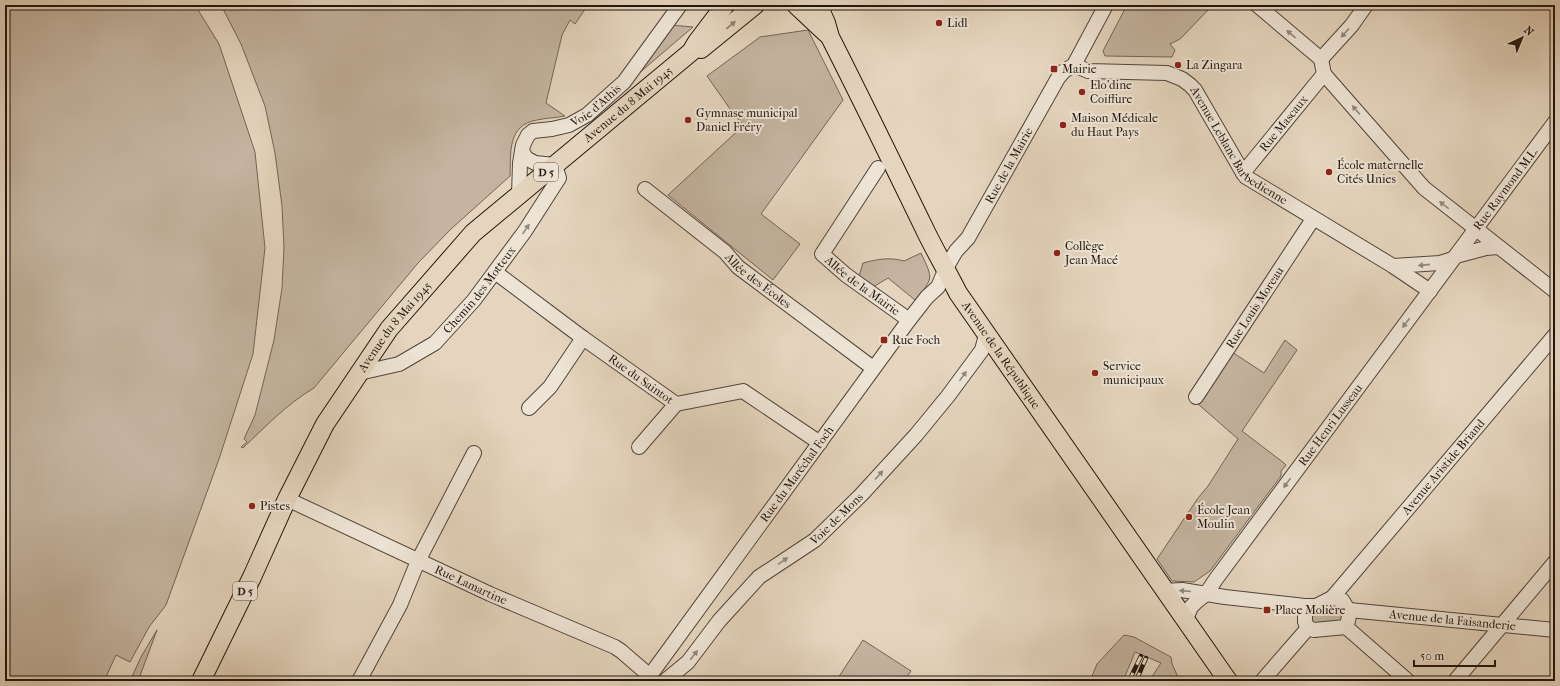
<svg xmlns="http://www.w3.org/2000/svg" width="1560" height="686" viewBox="0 0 1560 686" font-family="'IM FELL French Canon',serif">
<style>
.green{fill:#c4b4a0;stroke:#726458}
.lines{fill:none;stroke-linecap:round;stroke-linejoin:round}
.minor-casing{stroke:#51453b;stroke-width:16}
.major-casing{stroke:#20150f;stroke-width:20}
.minor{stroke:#eee4d5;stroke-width:14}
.major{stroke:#e5d5be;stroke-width:18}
.rail-casing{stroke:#20150f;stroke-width:4.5}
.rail{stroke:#eee4d5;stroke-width:3;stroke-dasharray:9;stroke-linecap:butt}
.oneway{fill:#8c7f6f}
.oneway2{fill:#91877c}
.poi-dot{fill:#8f2418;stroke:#eee4d5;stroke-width:1.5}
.labels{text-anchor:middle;stroke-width:4;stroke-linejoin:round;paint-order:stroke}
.shield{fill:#eee4d5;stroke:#5e534a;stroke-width:1}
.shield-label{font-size:11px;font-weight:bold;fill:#20150f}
.poi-label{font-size:12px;fill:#20150f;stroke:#eee4d5;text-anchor:start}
.street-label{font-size:12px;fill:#20150f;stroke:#eee4d5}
</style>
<rect width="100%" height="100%" fill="#e5d5be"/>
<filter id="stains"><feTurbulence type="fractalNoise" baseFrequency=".005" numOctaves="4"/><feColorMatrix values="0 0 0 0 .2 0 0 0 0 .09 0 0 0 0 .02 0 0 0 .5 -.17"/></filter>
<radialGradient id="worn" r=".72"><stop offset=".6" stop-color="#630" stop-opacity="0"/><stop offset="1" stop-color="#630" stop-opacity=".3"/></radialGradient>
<path class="green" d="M5,5H195L219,44L255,152L265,248L253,354L219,459L166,605L149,627L130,662L116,655L105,679L108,681H5V411L7,406L5,405Z
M221,5H588L575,24L570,20L562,35L546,103L565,116C555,118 546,118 537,120C507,125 511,153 510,176L450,230L418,263L314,388C287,404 265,427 243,448L241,447L247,442L244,439L255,415L274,340L282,288L284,247L282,206L275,153L265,106L241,44Z
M1127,5H1212V6L1180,39L1170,44L1175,50L1172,57L1105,56L1103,51Z
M671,25L693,27L631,80L637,72H640L672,28Z
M808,30L843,100L761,214L800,244L773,280L668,195L744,125L735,116L707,76L760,37Z
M921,253C933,279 934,278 915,300L888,278L873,287L859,276L863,263C878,259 890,257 904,261Z
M1285,340L1297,350L1242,431L1284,463L1286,465L1281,471V476L1210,571L1194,582L1172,581L1157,559L1198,498L1208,486L1238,439L1198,404L1232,352L1264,373Z
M1334,603L1341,606L1342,621L1315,626L1309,616L1312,614Z
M157,630L138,681H130L141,657Z
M1124,635L1134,637L1171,657L1172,664L1178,677L1176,681H1149L1161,663L1135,652L1123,681H1090L1097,664Z
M863,640L911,671L904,681H836Z"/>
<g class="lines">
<defs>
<g id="minor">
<path d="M1257,5L1321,59"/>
<path d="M1321,59L1324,74L1424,188L1555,291"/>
<path d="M1321,59L1352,25L1366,5"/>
<path id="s1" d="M1074,65L1088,71L1167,73L1182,79L1190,85L1195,90L1243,173L1246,177L1393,266L1430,291"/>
<path id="s2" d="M878,168L822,254L846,275L909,320"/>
<path id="s3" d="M1243,173L1324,74"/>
<path id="s4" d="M645,189L725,252L738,267L873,368"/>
<path d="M519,195L520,163L522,151"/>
<path d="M1456,256L1486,248L1498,247"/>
<path d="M1393,266L1440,263L1453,259"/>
<path id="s5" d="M495,272L583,338L676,404L743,391L820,443"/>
<path id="s6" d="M359,373L399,364L435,343L474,300L525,231L559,178L555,165L535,163L526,158L522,151L523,145L528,135L533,131L552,129L569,125L587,115L624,82L680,5"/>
<path id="s7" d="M1196,397L1313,219"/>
<path d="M529,408L550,387L583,338"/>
<path d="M639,447L676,404"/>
<path id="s8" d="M287,499L490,594L615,647L621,651L650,676L653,681"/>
<path d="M1164,591L1182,590L1225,597L1305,606"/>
<path id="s9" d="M1332,598L1555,335"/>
<path d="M1332,598L1342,600C1350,612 1351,614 1346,627L1314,630L1308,628L1305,622V606H1316Z"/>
<path id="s10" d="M1349,610L1555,630"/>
<path id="s11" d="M1185,621L1191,607L1196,602L1206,594L1216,579L1555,122"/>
<path d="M1346,627L1408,681"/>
<path d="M359,681L400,605L418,561L474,453"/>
<path id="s12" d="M646,681L909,320L927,297L938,287L946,268L956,251L968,238L1058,78L1064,71L1074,65L1106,5"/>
<path id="s13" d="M665,681L688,662L719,621L759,577L815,540L861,495L916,435L948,396L982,350L986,335"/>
<path d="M1262,681L1308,628"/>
<path d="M1455,681L1555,562"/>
</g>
<g id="major">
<path d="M796,5L827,34"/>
<path id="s14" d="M818,5L826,23L830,37C863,102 895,168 927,234C937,254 948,273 958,293L1228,681"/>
<path d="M701,49L755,5"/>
<path id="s15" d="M201,681L252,577L287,499L325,424L389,329L473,233L691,52L697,42L725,5"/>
</g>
</defs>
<use href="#minor" class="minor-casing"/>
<use href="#major" class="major-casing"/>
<use href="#minor" class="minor"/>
<use href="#major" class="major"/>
<defs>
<path id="rail" d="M1129,681L1141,656
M1136,681L1146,658"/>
</defs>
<use href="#rail" class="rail-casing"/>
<use href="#rail" class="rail"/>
</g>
<defs><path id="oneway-solid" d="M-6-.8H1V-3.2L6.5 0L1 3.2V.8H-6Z"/></defs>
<use class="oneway" href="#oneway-solid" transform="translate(731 25) rotate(-40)"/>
<g class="oneway2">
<use href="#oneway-solid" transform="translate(1345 33) rotate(132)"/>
<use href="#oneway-solid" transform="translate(1291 34) rotate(-139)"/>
<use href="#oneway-solid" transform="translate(1356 110) rotate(-131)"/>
<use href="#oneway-solid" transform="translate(1444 205) rotate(-142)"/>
<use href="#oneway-solid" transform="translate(526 229) rotate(-56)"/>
<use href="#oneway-solid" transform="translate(1424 265) rotate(174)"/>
<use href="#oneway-solid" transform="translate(1406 323) rotate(127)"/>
<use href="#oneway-solid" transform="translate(963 376) rotate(-54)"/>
<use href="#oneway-solid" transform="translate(879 475) rotate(-48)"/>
<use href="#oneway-solid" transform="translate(1287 483) rotate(126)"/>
<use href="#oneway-solid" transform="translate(783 561) rotate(-34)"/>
<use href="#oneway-solid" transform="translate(1185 591) rotate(-175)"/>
<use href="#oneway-solid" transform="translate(694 655) rotate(-52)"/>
</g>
<g class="poi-dot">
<circle cx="939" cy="23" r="4"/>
<circle cx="1178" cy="65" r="4"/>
<rect x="1050" y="65" width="8" height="8" rx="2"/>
<circle cx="1082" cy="92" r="4"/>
<circle cx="688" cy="120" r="4"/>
<circle cx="1063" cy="125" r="4"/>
<circle cx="1329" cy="172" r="4"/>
<circle cx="1057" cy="253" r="4"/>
<rect x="880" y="336" width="8" height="8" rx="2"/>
<circle cx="1095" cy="373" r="4"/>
<circle cx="252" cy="506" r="4"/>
<circle cx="1189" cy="517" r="4"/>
<rect x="1263" y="606" width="8" height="8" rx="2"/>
</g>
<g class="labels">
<g class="shield">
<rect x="534" y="163" width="24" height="18" rx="3"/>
<rect x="233" y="582" width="24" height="18" rx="3"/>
</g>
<g class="shield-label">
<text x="546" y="176">D 5</text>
<text x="245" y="595">D 5</text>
</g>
<g class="poi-label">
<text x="947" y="27">Lidl</text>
<text x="1186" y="69">La Zingara</text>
<text x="1062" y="73">Mairie</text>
<text x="1090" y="89">Elo’dine<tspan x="1090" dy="14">Coiffure</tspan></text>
<text x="696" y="117">Gymnase municipal<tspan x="696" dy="14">Daniel Fréry</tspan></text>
<text x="1071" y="122">Maison Médicale<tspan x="1071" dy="14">du Haut Pays</tspan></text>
<text x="1337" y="169">École maternelle<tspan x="1337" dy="14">Cités Unies</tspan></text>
<text x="1065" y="250">Collège<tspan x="1065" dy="14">Jean Macé</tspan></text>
<text x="892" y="344">Rue Foch</text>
<text x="1103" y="370">Service<tspan x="1103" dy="14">municipaux</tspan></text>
<text x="260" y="510">Pistes</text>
<text x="1197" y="514">École Jean<tspan x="1197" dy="14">Moulin</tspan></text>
<text x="1275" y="614">Place Molière</text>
</g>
<g class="street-label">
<text dy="4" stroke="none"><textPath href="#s6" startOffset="435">Voie d'Athis</textPath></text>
<text dy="4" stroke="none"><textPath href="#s15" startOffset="729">Avenue du 8 Mai 1945</textPath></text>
<text dy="4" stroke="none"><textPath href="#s3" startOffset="64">Rue Mascaux</textPath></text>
<text dy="4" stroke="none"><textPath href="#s1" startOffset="200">Avenue Leblanc Barbedienne</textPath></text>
<text dy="4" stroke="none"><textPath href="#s12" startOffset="632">Rue de la Mairie</textPath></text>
<text dy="4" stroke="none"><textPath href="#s11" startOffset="539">Rue Raymond M.L.</textPath></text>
<text dy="4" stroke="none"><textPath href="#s4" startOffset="146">Allée des Écoles</textPath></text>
<text dy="4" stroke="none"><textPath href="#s2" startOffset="154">Allée de la Mairie</textPath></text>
<text dy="4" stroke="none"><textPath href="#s6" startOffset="152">Chemin des Motteux</textPath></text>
<text dy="4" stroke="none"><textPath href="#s7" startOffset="107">Rue Louis Moreau</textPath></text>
<text dy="4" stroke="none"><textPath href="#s15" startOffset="405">Avenue du 8 Mai 1945</textPath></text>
<text dy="4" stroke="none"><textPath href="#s14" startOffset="396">Avenue de la République</textPath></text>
<text dy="4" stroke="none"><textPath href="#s5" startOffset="181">Rue du Saintot</textPath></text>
<text dy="4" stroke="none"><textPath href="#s11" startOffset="245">Rue Henri Lusseau</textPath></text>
<text dy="4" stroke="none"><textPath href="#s9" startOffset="172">Avenue Aristide Briand</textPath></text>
<text dy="4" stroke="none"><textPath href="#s12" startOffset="256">Rue du Maréchal Foch</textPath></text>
<text dy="4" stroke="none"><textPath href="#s13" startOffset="238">Voie de Mons</textPath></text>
<text dy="4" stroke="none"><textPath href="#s8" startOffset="203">Rue Lamartine</textPath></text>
<text dy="4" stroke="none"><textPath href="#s10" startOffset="104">Avenue de la Faisanderie</textPath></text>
</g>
</g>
<rect width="1560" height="686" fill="none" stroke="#e5d5be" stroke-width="20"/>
<rect x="6" y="6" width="1548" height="674" fill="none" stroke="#20150f" stroke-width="2"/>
<rect x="10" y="10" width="1540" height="666" fill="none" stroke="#20150f"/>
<g transform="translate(1522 38) rotate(44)" stroke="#eee4d5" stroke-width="3" paint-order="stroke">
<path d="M0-3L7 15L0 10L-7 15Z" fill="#20150f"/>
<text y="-6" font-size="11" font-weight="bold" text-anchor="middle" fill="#20150f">N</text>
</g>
<path d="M1414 660v6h81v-6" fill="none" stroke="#20150f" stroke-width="2"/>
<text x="1420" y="660" font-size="12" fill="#20150f" stroke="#eee4d5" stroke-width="3" paint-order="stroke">50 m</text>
<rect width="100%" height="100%" filter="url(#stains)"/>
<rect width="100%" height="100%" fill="url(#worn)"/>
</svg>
